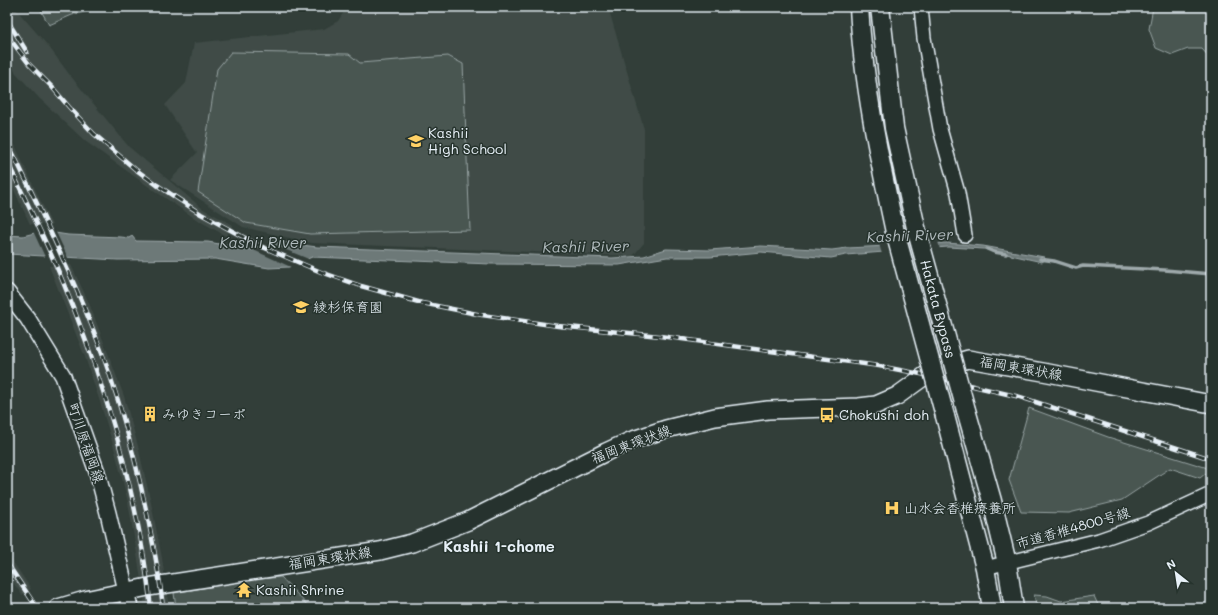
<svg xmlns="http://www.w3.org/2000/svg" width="1218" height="615" viewBox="0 0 1218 615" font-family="Mali,'Klee One',sans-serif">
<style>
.built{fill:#3f4b46}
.green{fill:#495651;stroke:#98a4a4}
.water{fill:#6d7978;stroke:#9ea9ab}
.pier{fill:#323e39}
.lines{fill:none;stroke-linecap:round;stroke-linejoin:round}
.stream{stroke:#9ea9ab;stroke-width:3.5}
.tertiary-casing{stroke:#e8f1f8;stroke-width:16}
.secondary-casing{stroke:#e8f1f8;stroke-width:18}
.primary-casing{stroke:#e8f1f8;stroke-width:20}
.trunk-casing{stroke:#e8f1f8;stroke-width:21}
.tertiary{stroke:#26332d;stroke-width:13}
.secondary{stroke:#26332d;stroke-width:15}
.primary{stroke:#26332d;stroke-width:17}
.trunk{stroke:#26332d;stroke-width:18}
.rail-casing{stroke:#e8f1f8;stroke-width:4.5}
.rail{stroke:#26332d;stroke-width:3;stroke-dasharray:9;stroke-linecap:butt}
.trunk-bridge-casing{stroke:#e8f1f8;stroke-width:21;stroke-linecap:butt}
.trunk-bridge{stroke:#26332d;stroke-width:18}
.labels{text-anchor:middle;stroke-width:3;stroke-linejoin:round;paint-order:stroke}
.poi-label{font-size:14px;fill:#e8f1f8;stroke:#26332d;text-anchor:start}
.street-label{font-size:14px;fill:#e8f1f8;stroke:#26332d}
.water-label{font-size:15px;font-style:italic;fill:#b1bbbe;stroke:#26332d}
.neighbourhood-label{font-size:15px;font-weight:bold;fill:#e8f1f8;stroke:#26332d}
</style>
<rect width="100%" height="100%" fill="#323e39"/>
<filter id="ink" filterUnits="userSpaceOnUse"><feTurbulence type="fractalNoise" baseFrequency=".025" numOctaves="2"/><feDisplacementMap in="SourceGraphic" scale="8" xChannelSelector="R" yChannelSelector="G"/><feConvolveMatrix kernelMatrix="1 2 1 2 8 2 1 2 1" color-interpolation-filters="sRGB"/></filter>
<g filter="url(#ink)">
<path class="built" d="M7,7H14L49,47L69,74L129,147L203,209L233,225L226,236L196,219L152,189L85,141L39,98L16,73L7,62Z
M347,7H608L644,129V243L633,256L312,243L243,227L170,180L197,153L165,105L186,83L194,43L324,29L338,21Z
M7,128L34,187L52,225L30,224L7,175Z
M71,265L89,303L124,396L138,446L150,498L162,558L169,608H145L138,560L128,502L115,451L100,402L85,357L49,266Z
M7,553L31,589L22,595L7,574Z"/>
<path class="green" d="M39,7H106L72,15L49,25Z
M1153,7H1211V59L1202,49H1188L1172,55L1156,48L1149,29Z
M231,52L349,54L360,63L448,56L463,64L470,230L310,234L246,223L198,192L217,69Z
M1029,408L1108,437L1211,469L1200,478L1170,468L1122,500L1069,513L1021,512L1009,480Z
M281,577L310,608H176L174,593L249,580Z
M1034,595L1047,596L1061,601L1094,596L1098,605L1090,608H1037Z"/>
<path class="water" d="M42,231L68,235L121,237L129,238L132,236L136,241L208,242L253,250L272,241L317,247L612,258L644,256L666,249L710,250L761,246L832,250L847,248L947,243L983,246L1044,257L1045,260L1042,262L984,249L948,247L846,255L831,258L761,252L710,257H667L619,265L491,264L312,257L289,267L269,268L215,259L118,260L7,254V235L23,236Z"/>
<path class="pier" d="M42,229L55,230L69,260L45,257L33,231Z
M938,241L940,250L882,254L879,244Z
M267,242L311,260L293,268L247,247L253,248Z"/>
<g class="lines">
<path class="stream" d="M987,249L994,252L1006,254
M1040,259L1054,261L1076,268L1083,266L1165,270L1211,274"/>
<defs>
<path id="tertiary" d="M921,7L924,38L940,129L958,193L965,235
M985,568L1099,540L1148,523L1211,494"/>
<path id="secondary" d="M7,292L28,319L63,376L97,472L108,513L130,608"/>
<path id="primary" d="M58,608L85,600L148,587L380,551L412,543L468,521L606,452L630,441L666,429L715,417L768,410L859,407L876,405L897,396L926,375L942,367L968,359L1043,372L1211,404"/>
<path id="trunk" d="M859,7C863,83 879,158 895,232
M880,7L894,128L916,228
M966,410L992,501L1007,563L1014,608
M945,416L985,568L992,608"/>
</defs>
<use href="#tertiary" class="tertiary-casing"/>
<use href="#secondary" class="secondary-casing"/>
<use href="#primary" class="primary-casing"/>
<use href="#trunk" class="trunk-casing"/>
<use href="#tertiary" class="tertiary"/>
<use href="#secondary" class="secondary"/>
<use href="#primary" class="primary"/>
<use href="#trunk" class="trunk"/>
<defs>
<path id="rail" d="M7,20L27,52
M7,35L29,64L52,87L69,107L94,134L135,169L157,185L201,214L258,245L321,272L361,286L422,303L482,315L558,326L660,336L879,366L926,375L1020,397L1211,459
M7,141C33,195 60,250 83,305C113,374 133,446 148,519C154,548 160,578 163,608
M7,161C26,201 46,241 63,282C106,386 138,495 151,608
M7,563L37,608"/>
</defs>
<use href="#rail" class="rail-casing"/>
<use href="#rail" class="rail"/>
<defs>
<path id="trunk-bridge" d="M916,228L966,410
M895,232L945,416"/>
</defs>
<use href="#trunk-bridge" class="trunk-bridge-casing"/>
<use href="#trunk-bridge" class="trunk-bridge"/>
</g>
</g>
<defs>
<symbol id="school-bare" viewBox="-9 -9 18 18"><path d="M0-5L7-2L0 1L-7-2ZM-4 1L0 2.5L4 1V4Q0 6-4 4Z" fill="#ffd166" stroke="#26332d" stroke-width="2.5" paint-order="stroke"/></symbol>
<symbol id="building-bare" viewBox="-9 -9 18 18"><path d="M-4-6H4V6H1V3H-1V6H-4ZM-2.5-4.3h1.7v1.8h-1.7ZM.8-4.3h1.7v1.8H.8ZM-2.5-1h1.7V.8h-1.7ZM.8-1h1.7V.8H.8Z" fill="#ffd166" stroke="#26332d" stroke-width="2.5" paint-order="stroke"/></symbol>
<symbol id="bus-bare" viewBox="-9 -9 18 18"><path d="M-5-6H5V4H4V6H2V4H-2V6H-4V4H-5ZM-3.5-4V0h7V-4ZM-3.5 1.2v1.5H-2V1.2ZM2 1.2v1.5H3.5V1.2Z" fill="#ffd166" stroke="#26332d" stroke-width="2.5" paint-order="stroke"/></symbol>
<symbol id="hospital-bare" viewBox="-9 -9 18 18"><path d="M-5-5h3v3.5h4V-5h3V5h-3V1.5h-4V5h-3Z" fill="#ffd166" stroke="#26332d" stroke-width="2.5" paint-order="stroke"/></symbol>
<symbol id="temple-bare" viewBox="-9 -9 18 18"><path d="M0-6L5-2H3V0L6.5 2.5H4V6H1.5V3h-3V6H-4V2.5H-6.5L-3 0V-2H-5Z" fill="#ffd166" stroke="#26332d" stroke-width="2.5" paint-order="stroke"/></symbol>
</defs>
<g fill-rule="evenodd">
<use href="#school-bare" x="405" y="130" width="22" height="22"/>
<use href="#school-bare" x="290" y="296" width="22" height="22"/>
<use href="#building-bare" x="139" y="403" width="22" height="22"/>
<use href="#bus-bare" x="816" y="404" width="22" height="22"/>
<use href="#hospital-bare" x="881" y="497" width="22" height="22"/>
<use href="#temple-bare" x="233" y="579" width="22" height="22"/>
</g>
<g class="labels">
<g class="poi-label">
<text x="428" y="138">Kashii<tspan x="428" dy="16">High School</tspan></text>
<text x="313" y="312">綾杉保育園</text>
<text x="162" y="419">みゆきコーポ</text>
<text x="839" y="420">Chokushi doh</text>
<text x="904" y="513">山水会香椎療養所</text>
<text x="256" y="595">Kashii Shrine</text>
</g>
<g class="street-label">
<text transform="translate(938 309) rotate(75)" y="5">Hakata Bypass</text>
<text transform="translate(1021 368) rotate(10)" y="5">福岡東環状線</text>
<text transform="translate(86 443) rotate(71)" y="5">町川原福岡線</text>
<text transform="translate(631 444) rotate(-21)" y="5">福岡東環状線</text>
<text transform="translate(1073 528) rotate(-16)" y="5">市道香椎4800号線</text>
<text transform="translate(330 558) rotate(-9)" y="5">福岡東環状線</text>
</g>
<g class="water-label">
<text transform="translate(910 236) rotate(-2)" y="5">Kashii River</text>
<text x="263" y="248">Kashii River</text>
<text transform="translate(586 247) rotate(-1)" y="5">Kashii River</text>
</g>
<g class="neighbourhood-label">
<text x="499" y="552">Kashii 1-chome</text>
</g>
</g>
<rect width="1218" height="615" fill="none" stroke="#26332d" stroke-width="24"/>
<rect x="12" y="12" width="1194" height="591" fill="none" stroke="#e8f1f8" stroke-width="1.5" filter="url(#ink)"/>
<g transform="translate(1176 573) rotate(330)" stroke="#26332d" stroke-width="3" paint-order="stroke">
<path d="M0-3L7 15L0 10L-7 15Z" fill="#e8f1f8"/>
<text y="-6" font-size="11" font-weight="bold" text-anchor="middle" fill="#e8f1f8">N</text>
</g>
</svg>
